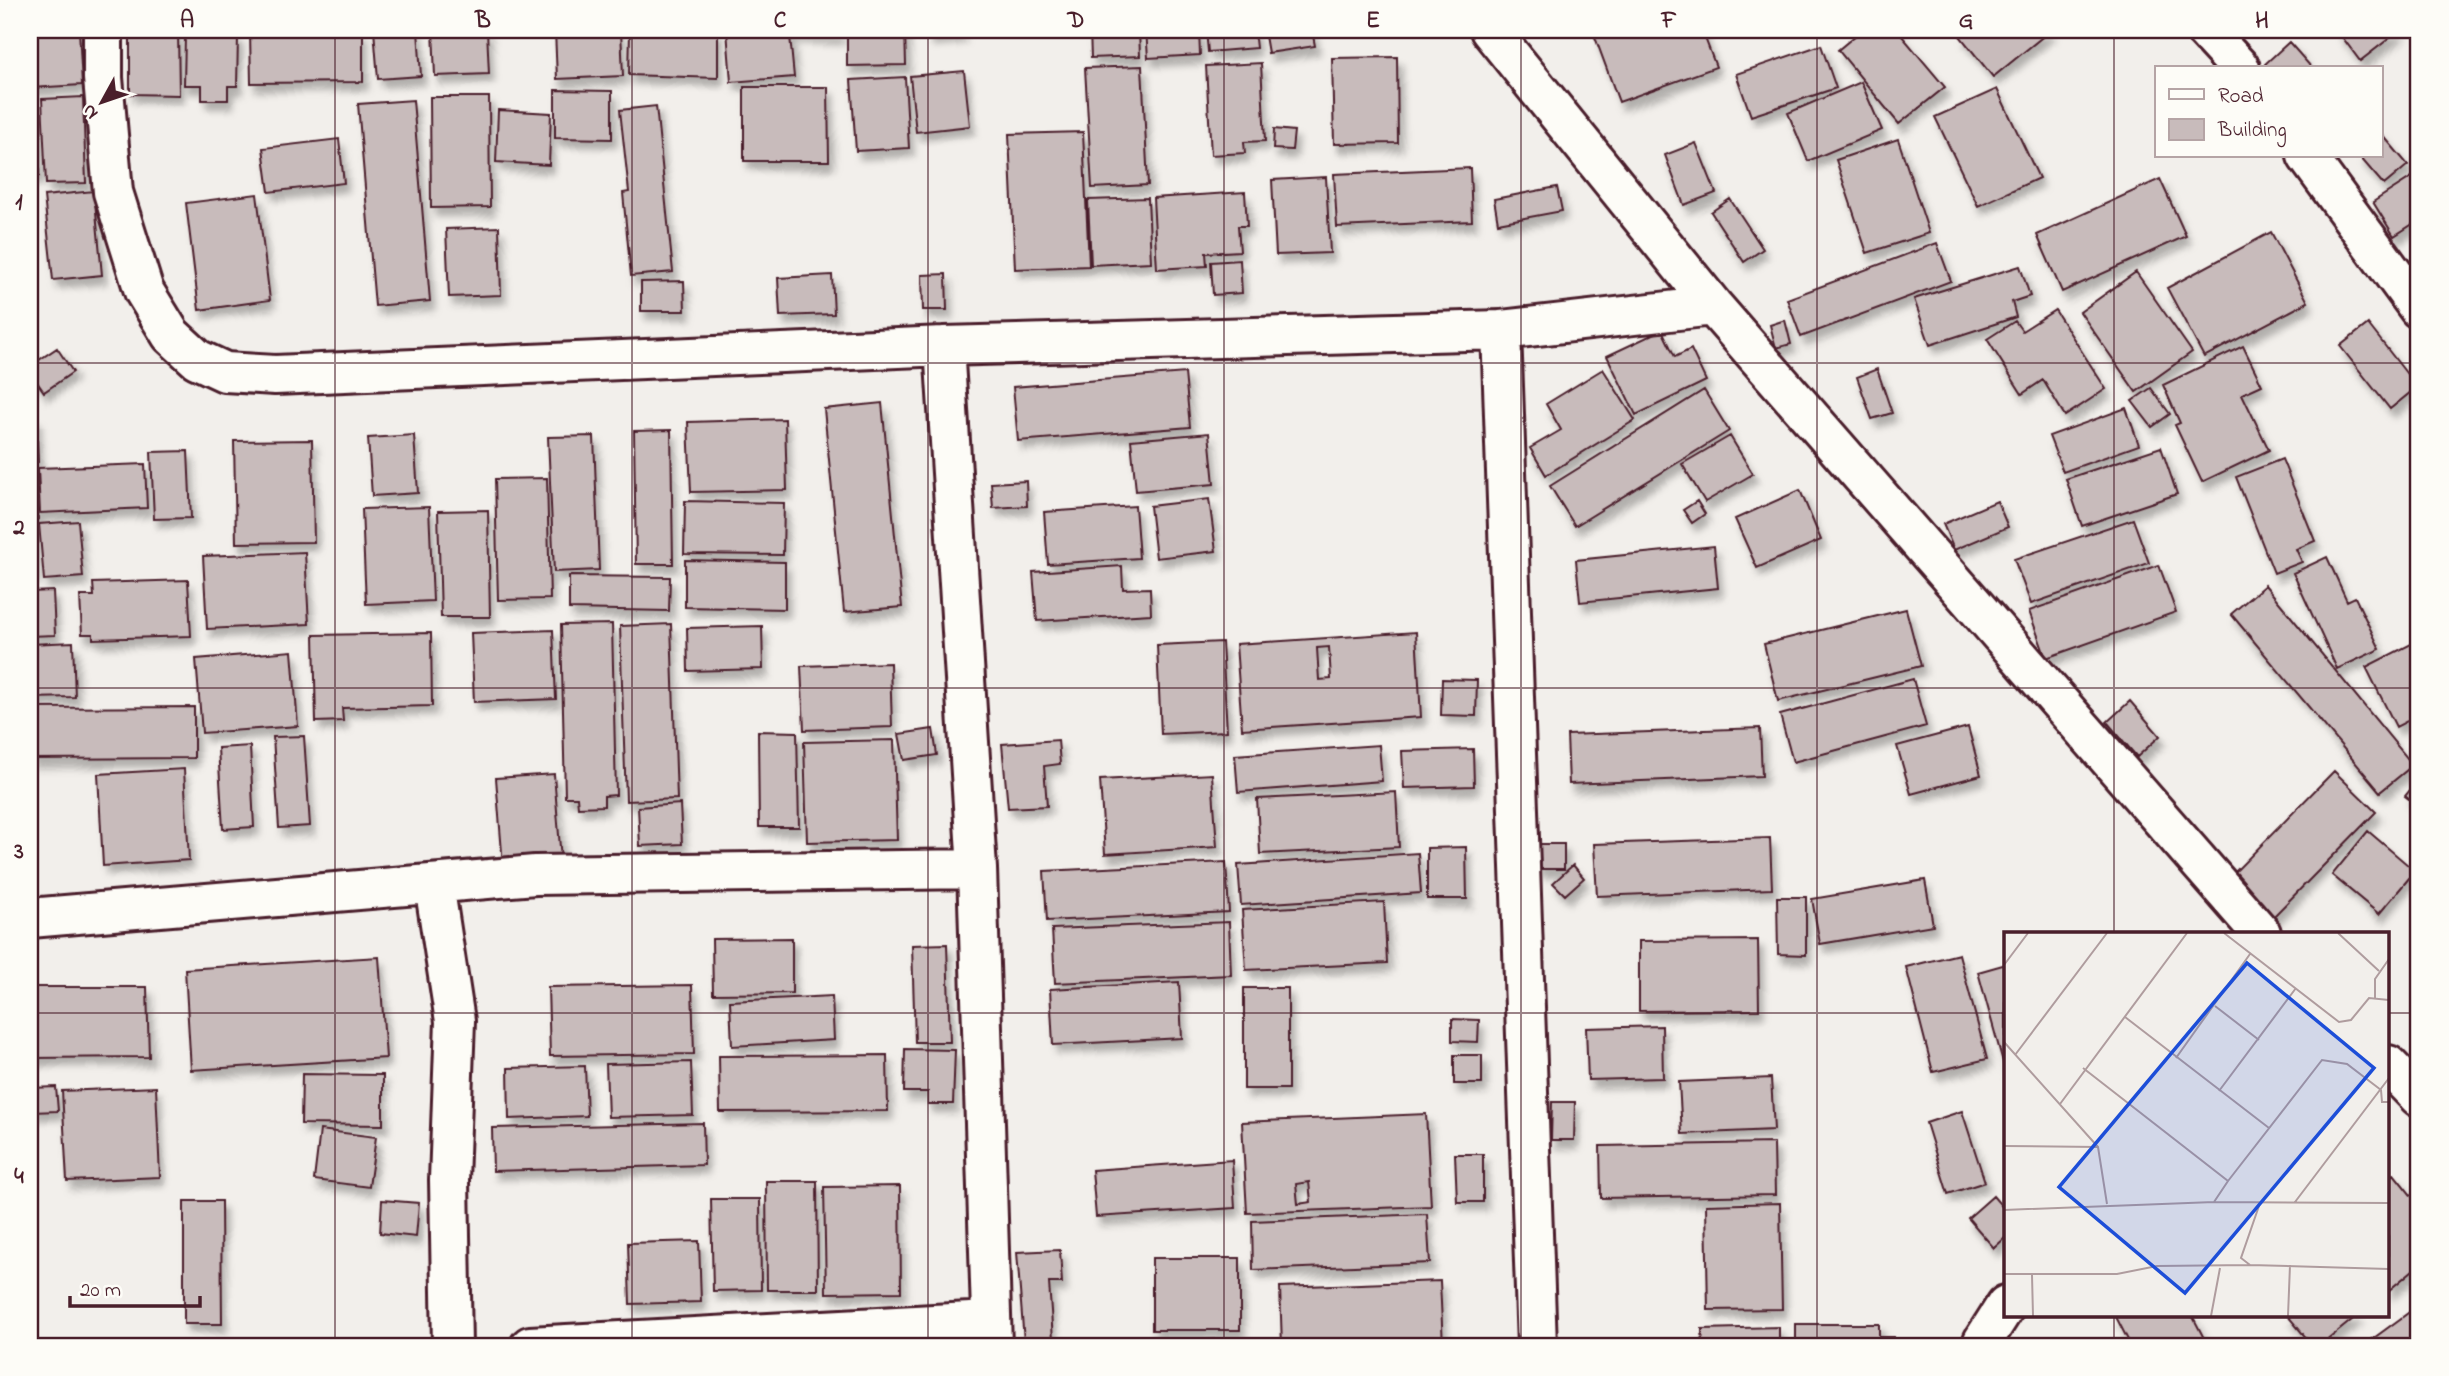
<svg xmlns="http://www.w3.org/2000/svg" width="2449" height="1376" viewBox="0 0 2449 1376" font-family="'Indie Flower',sans-serif">
<style>
.building{fill:#c8bbbb;stroke:#4a1f2b;stroke-width:2;fill-rule:evenodd;filter:url(#shadow)}
.lines{fill:none;stroke-linecap:round;stroke-linejoin:round}
.minor-casing{stroke:#4a1f2b;stroke-width:44}
.minor{stroke:#fdfcf7;stroke-width:38}
.grid{fill:none;stroke:#4a1f2b;stroke-width:2;stroke-opacity:0.55}
.inset-road{fill:none;stroke:#af9c9e;stroke-width:2}
.view{fill:#1d4ed8;fill-opacity:0.15;stroke:#1d4ed8;stroke-width:3.5}
.inset-edge{fill:none;stroke:#4a1f2b;stroke-width:3.5}
.neatline{fill:none;stroke:#4a1f2b;stroke-width:2.5}
.grid-label{font-size:23px;text-anchor:middle;font-weight:bold;fill:#4a1f2b}
</style>
<defs>
<filter id="shadow"><feDropShadow dx="4.5" dy="8" stdDeviation="3.5" flood-color="#0004"/></filter>
</defs>
<rect width="100%" height="100%" fill="#f2efeb"/>
<filter id="ink" filterUnits="userSpaceOnUse"><feTurbulence type="fractalNoise" baseFrequency=".0143" numOctaves="2"/><feDisplacementMap in="SourceGraphic" scale="14" xChannelSelector="R" yChannelSelector="G"/><feConvolveMatrix kernelMatrix="1 2 1 2 8 2 1 2 1" color-interpolation-filters="sRGB"/></filter>
<g filter="url(#ink)">
<path class="building" d="M30,30H79L82,85L30,88Z
M130,30H178L179,95L130,94Z
M374,30H418L421,76L378,79Z
M433,30H487L489,74L435,76Z
M555,30H621L623,76L557,79Z
M630,30H718V78L629,75Z
M727,30H776L777,37L790,36L794,77L731,82Z
M782,30H839V36L783,34Z
M847,30H905L906,65L847,66Z
M928,30H960L961,34L929,37Z
M1090,30H1139L1140,56L1091,58Z
M1146,30H1199L1200,55L1148,58Z
M1206,30H1254L1256,48L1208,52Z
M1264,30H1312L1315,46L1268,53Z
M1616,30H1702L1716,67L1619,102L1595,37Z
M1862,30H1897L1945,87L1899,124L1838,50Z
M1968,30H2051L1993,77L1960,36Z
M2337,30H2400L2360,61Z
M250,31H363V82L251,83Z
M185,35L238,36L237,86H228V100H202V85H184Z
M2289,42L2312,68H2268L2265,64Z
M1821,45L1836,88L1751,116L1736,74Z
M1397,57L1398,143L1334,144L1332,58Z
M1261,63L1265,141L1244,142L1245,153L1211,155L1206,66Z
M1142,66L1148,185L1092,188L1085,68Z
M964,71L970,126L916,132L910,76Z
M905,77L909,148L856,151L851,80Z
M1861,82L1882,130L1808,161L1788,113Z
M744,87H828L829,161H744Z
M1997,89L2039,178L1978,206L1935,117Z
M555,90L612,91V139L555,138Z
M83,97L86,183L46,184L42,99Z
M430,97H489L490,207L431,208Z
M413,100L430,301L375,306L358,104Z
M656,106L673,272L631,276L623,193L629,192L620,110Z
M30,108H37L39,176L30,177Z
M498,110L551,113L549,165L496,162Z
M1274,129L1294,131L1292,150L1273,149Z
M1083,132L1089,266L1015,269L1009,134Z
M2381,133L2408,165L2384,185L2359,156H2381Z
M339,139L344,183L269,192L263,148Z
M1898,139L1929,233L1867,253L1836,160Z
M1696,143L1716,193L1684,205L1665,155Z
M1470,168L1472,221L1337,227L1334,174Z
M1326,177L1330,253L1276,255L1272,180Z
M2412,177L2419,188V220L2394,236L2373,202Z
M2160,179L2186,236L2062,292L2037,235Z
M1557,187L1562,211L1498,223L1494,199Z
M94,191L102,275L53,280L44,196Z
M1245,192L1247,226H1238L1240,251L1206,253L1207,266L1157,269L1153,198Z
M257,194L270,300L199,310L186,203Z
M1148,198L1151,262L1091,265L1088,200Z
M1730,199L1763,249L1744,262L1711,212Z
M499,227L501,295L449,297L446,229Z
M2271,232L2308,302L2204,357L2167,288Z
M1937,243L1951,281L1801,337L1787,299Z
M1240,260L1242,293L1213,295L1211,262Z
M2020,266L2030,296L2012,302L2016,317L1930,345L1914,299Z
M2136,272L2192,352L2136,392L2080,312Z
M946,274L947,310H923L922,275Z
M832,275L834,314L780,316L778,278Z
M684,281L685,311H641V282Z
M2055,310L2106,389L2065,416L2043,380L2022,394L1987,339L2015,321L2022,331Z
M1785,320L1791,344L1776,348L1770,325Z
M2368,324L2417,387L2390,409L2340,346Z
M1662,330L1675,357L1691,349L1706,381L1636,415L1607,356Z
M2243,346L2262,385L2242,394L2269,450L2202,482L2175,425L2180,423L2163,385Z
M57,348L73,372L44,392L30,372V366Z
M1603,369L1635,420L1546,475L1530,448L1561,430L1546,404Z
M1877,369L1892,413L1872,419L1857,377Z
M1185,373L1190,427L1018,441L1013,387Z
M2151,388L2170,414L2152,427L2132,401Z
M1704,390L1729,431L1575,526L1550,486Z
M882,403L902,607L844,612L824,409Z
M2126,408L2139,445L2063,472L2049,436Z
M30,417H36L38,462H30Z
M785,419L787,490L691,492L688,422Z
M671,430L673,564H636L634,431Z
M1209,433L1214,484L1136,491L1131,440Z
M414,435L418,493L372,496L368,438Z
M594,436L599,570L554,572L548,437Z
M1730,436L1753,474L1705,502L1682,464Z
M312,440L314,542L236,543L234,441Z
M2161,447L2177,494L2082,526L2066,479Z
M188,451L191,518L154,519L151,452Z
M2282,459L2315,541L2296,549L2302,562L2274,573L2236,477Z
M145,464L147,508L40,513L38,468Z
M36,468L38,520H30V469Z
M547,478L550,599L498,600L495,479Z
M1026,481L1027,506L993,508L991,483Z
M1800,490L1821,540L1757,568L1735,519Z
M1209,499L1216,551L1156,558L1150,506Z
M685,501L784,503L783,555L684,554Z
M1697,501L1705,514L1692,523L1683,510Z
M1997,501L2008,527L1954,550L1943,524Z
M1135,506L1139,558L1048,564L1044,512Z
M429,507L433,601L366,604L362,509Z
M488,510L490,617H441L438,511Z
M2133,519L2149,563L2031,604L2014,559Z
M78,521L83,577L44,580L39,524Z
M30,527H34L35,575H30Z
M1714,546L1718,588L1580,602L1576,560Z
M305,552L309,624L207,629L203,556Z
M2327,557L2347,601L2355,597L2380,649L2337,669L2293,573Z
M685,560L785,562V609L685,607Z
M2159,565L2176,612L2046,658L2029,611Z
M1122,566L1123,589L1150,588L1151,614L1037,621L1033,572Z
M569,576L670,577L669,611L569,609Z
M188,580L191,636L93,639V634H82L80,596H94L93,583Z
M2265,585L2413,765L2380,792L2231,614Z
M53,591L55,635L30,636V592Z
M1906,609L1921,666L1778,701L1764,644Z
M612,624L616,795L604,796V806L578,807L577,797H565L561,625Z
M671,624L677,799L626,801L620,626Z
M762,626L763,669L688,671L687,628Z
M553,630L556,699L474,702L471,633Z
M1416,632L1421,717L1242,729L1236,644ZM1329,647L1331,679L1319,680L1317,648Z
M431,633L432,706L342,708L343,721L316,722L314,635Z
M73,642L75,697L30,698V644Z
M1222,642L1227,731L1161,734L1157,645Z
M2415,642L2419,651V715L2396,727L2366,667Z
M292,651L298,726L202,733L196,659Z
M890,663L892,727L804,730L801,666Z
M1442,679L1477,680L1476,716L1441,715Z
M1913,679L1926,726L1793,762L1780,715Z
M2130,701L2160,736L2137,757L2107,722Z
M194,707V758L30,759V708Z
M1968,727L1981,775L1911,794L1897,746Z
M1760,728L1762,776L1569,784L1567,735Z
M933,729L937,755L904,760L899,734Z
M758,731L797,732L799,827H759Z
M304,736L310,826L279,828L273,737Z
M894,740L897,840L807,842L804,742Z
M1058,740L1060,764L1044,766L1047,806L1008,808L1002,744Z
M1379,745L1382,781L1238,792L1235,755Z
M250,746L254,827L223,829L218,748Z
M1473,749L1474,786L1404,788L1402,751Z
M184,769L189,860L103,866L98,774Z
M2334,771L2376,812L2271,919L2229,878Z
M554,774L561,860L503,865L496,778Z
M1212,774L1217,847L1105,854L1100,780Z
M2419,779V807L2405,796Z
M1396,792L1399,847L1260,854L1257,799Z
M680,804L682,844L640,846L638,807Z
M2368,831L2415,871L2379,914L2332,875Z
M1770,838L1772,889L1597,896L1594,844Z
M1538,844H1564V869H1537Z
M1466,847L1467,899H1427V848Z
M1418,853L1421,893L1241,905L1238,865Z
M1226,862L1229,912L1047,921L1044,871Z
M1573,865L1584,878L1565,895L1553,883Z
M1925,880L1933,925L1820,944L1812,899Z
M1777,897H1806V955L1778,954Z
M1384,902L1387,963L1246,970L1242,910Z
M1229,922L1231,975L1055,983L1052,929Z
M792,938V993L713,994L712,939Z
M1758,940L1759,1010L1639,1011V941Z
M947,944L950,1042H915L912,945Z
M1959,954L1987,1059L1933,1072L1906,967Z
M379,957L386,1058L191,1070L185,969Z
M2006,964V1073L1978,972Z
M1179,982L1182,1038L1053,1045L1050,989Z
M692,985L694,1054L550,1056L548,987Z
M30,987H147L149,1057L30,1058Z
M1244,988H1288V1089H1244Z
M832,996L834,1040L732,1046L730,1001Z
M1452,1019L1479,1020L1478,1042L1452,1041Z
M1662,1026L1663,1078L1588,1080L1586,1028Z
M905,1049L955,1050L953,1104H928V1092H904Z
M887,1055L888,1111L720,1112L719,1056Z
M1454,1055H1482V1084H1454Z
M691,1062L693,1115L608,1117L606,1064Z
M585,1066L587,1116L509,1119L508,1068Z
M302,1074L383,1075V1125L301,1124Z
M1771,1078L1774,1130L1682,1134L1679,1082Z
M56,1087L58,1111L32,1112L30,1088Z
M156,1087L160,1177L67,1181L62,1091Z
M1552,1102H1575L1574,1140H1551Z
M1962,1111L1985,1182L1948,1194L1926,1123Z
M1426,1114L1431,1206L1247,1213L1242,1122ZM1309,1182L1311,1202L1298,1204L1296,1184Z
M703,1123L704,1165L493,1171L492,1128Z
M320,1130L376,1137L369,1187L314,1180Z
M1774,1143L1775,1195L1601,1198L1600,1146Z
M1455,1154H1483V1202H1457Z
M1232,1160L1235,1208L1096,1217L1092,1170Z
M2394,1174L2419,1205V1265L2388,1291V1179Z
M766,1181H817L818,1290H767Z
M900,1186L901,1292L826,1293L824,1187Z
M1993,1196L2006,1211V1237L1994,1248L1968,1218Z
M711,1199H760L761,1290L713,1291Z
M382,1200L419,1203L416,1237L380,1233Z
M184,1201H221L222,1324H184Z
M1780,1203L1782,1309L1708,1310L1706,1205Z
M1427,1214L1430,1263L1253,1270L1252,1221Z
M699,1241L701,1302L630,1304L628,1243Z
M1060,1250L1062,1283H1049L1053,1339L1024,1342L1017,1252Z
M1152,1258H1240V1330H1152Z
M1440,1281L1443,1346H1282L1280,1287Z
M2419,1305V1346H2363Z
M2115,1315H2192L2208,1346H2131Z
M2287,1315H2358L2320,1346H2313Z
M1796,1324H1879V1337H1894V1346H1796Z
M1779,1327V1346H1703L1702,1329Z
M1230,1339V1346H1121V1343Z"/>
<g class="lines">
<defs>
<path id="minor" d="M103,30V78L113,192L144,291L171,335L197,359L225,372L275,375L944,346L1501,330
M1490,30L1713,306L2261,933
M2205,30L2240,68
M2307,156L2419,309
M944,346L977,869L992,1346
M434,884L455,1021L449,1180L452,1346
M30,918L535,875L977,869
M2388,1065L2419,1097
M530,1346L989,1321
M1537,1346L1501,330L1713,306
M1982,1346L1983,1341L2006,1305"/>
</defs>
<use href="#minor" class="minor-casing"/>
<use href="#minor" class="minor"/>
</g>
</g>
<path class="grid" d="M335,30V1346M632,30V1346M928,30V1346M1224,30V1346M1521,30V1346M1817,30V1346M2114,30V933M30,363H2419M30,688H2419M30,1013H2006M2388,1013H2419M2114,1315V1346"/>
<g transform="translate(2004 932)">
<rect width="385" height="385" fill="#f2efeb"/>
<path class="inset-road" d="M220,1L335,90L347,88L365,66L385,68M334,1L375,39M0,33L24,1M371,66V47L385,27M211,74L255,108M121,85L265,196M0,110L94,215L103,272M11,123L103,1M172,126L246,22M79,136L224,249L210,270M215,159L292,56M56,172L183,1M0,214L94,215M224,249L318,128L343,132L377,158L378,170H385M291,270L385,146M0,278L210,270L385,271M246,333L237,326L256,271M0,342H113L153,334L246,333L385,337M28,343L29,384M207,384L216,336M284,384L286,333"/>
<path class="view" d="M243,31L370,136L181,361L55,255Z"/>
<rect width="385" height="385" class="inset-edge"/>
</g>
<rect width="2449" height="1376" fill="none" stroke="#fdfcf7" stroke-width="77"/>
<rect x="2155" y="66" width="228" height="91" fill="#fdfcf7" stroke="#b5a4a5" stroke-width="2"/>
<rect x="2169" y="89" width="35" height="10" fill="#fdfcf7" stroke="#b5a4a5" stroke-width="2"/>
<text x="2218" y="102" font-size="21" fill="#4a1f2b">Road</text>
<rect x="2169" y="119" width="35" height="21" fill="#c8bbbb" stroke="#b5a4a5" stroke-width="2"/>
<text x="2218" y="136" font-size="21" fill="#4a1f2b">Building</text>
<g transform="translate(102 102) rotate(230)" stroke="#fdfcf7" stroke-width="5" paint-order="stroke">
<path d="M0-5L12 26L0 18L-12 26Z" fill="#4a1f2b"/>
<text y="-10" font-size="19" font-weight="bold" text-anchor="middle" fill="#4a1f2b">N</text>
</g>
<path d="M70 1296v10h130v-10" fill="none" stroke="#4a1f2b" stroke-width="3.5"/>
<text x="80" y="1296" font-size="21" fill="#4a1f2b" stroke="#fdfcf7" stroke-width="5" paint-order="stroke">20 m</text>
<rect x="38" y="38" width="2372" height="1300" class="neatline"/>
<g class="grid-label">
<text x="187" y="27">A</text>
<text x="483" y="27">B</text>
<text x="780" y="27">C</text>
<text x="1076" y="27">D</text>
<text x="1373" y="27">E</text>
<text x="1669" y="27">F</text>
<text x="1966" y="27">G</text>
<text x="2262" y="27">H</text>
<text x="19" y="209">1</text>
<text x="19" y="534">2</text>
<text x="19" y="858">3</text>
<text x="19" y="1183">4</text>
</g>
</svg>
